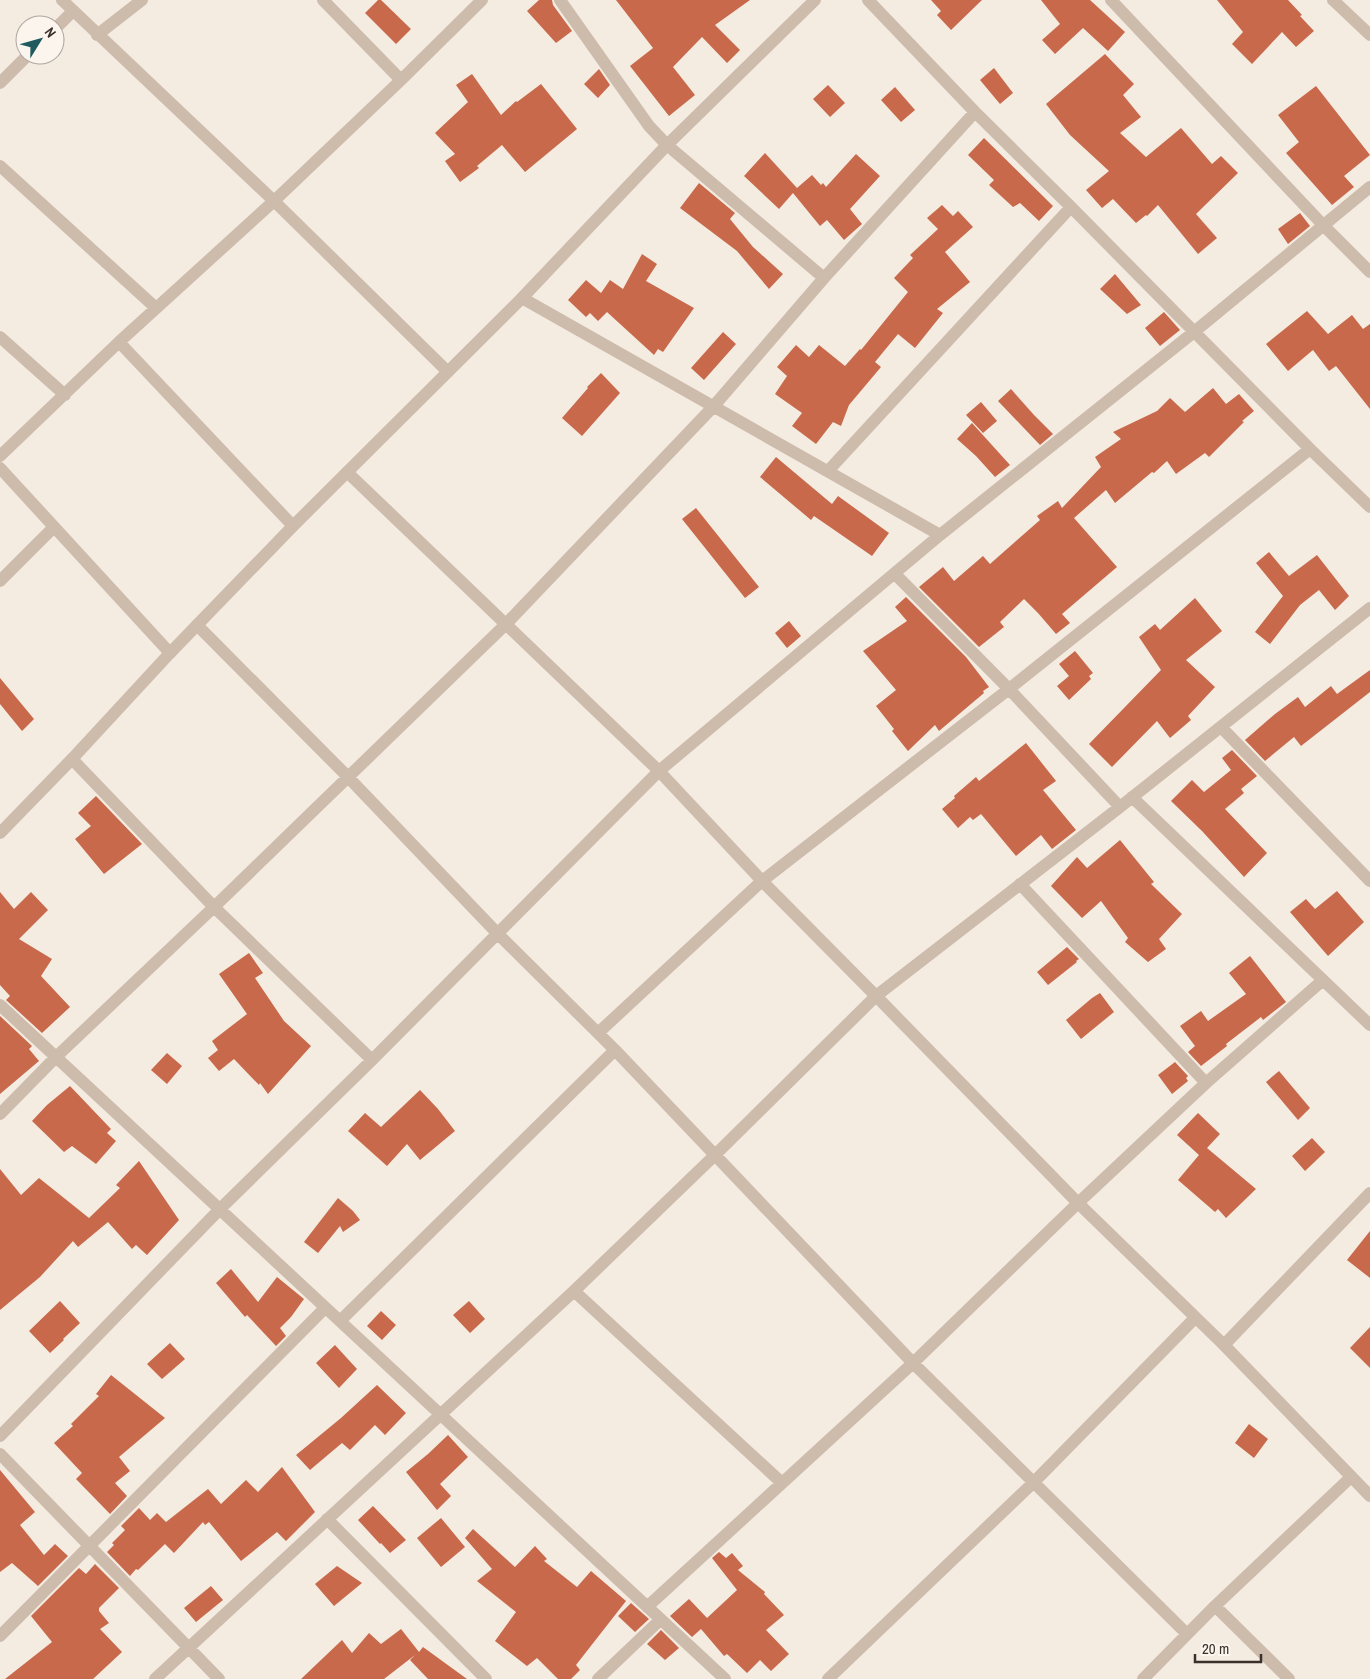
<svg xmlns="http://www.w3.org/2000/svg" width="1370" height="1679" viewBox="0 0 1370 1679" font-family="'Archivo Narrow',sans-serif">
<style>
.building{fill:#c8694b}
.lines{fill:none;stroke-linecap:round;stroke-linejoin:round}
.minor{stroke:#cdbbac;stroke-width:12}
.tertiary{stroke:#cdbbac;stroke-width:12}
</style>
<rect width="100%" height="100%" fill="#f4ebe1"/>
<path class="building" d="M378,0H381L411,29L396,44L365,13Z
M539,0H552L553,5L572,31L556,43L527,11Z
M616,0H750L715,25L740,50L727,63L702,37L673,67L695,95L669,116L630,66L653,48Z
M931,0H982L951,30L937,15L941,11Z
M1041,0H1090L1125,32L1108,51L1083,28L1055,54L1042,40L1060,24Z
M1217,0H1288L1302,15L1300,16L1314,31L1296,47L1282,32L1252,64L1232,44L1243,32Z
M1105,54L1134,84L1123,95L1141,117L1120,133L1146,157L1181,128L1212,164L1221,156L1238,173L1196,214L1217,238L1198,254L1158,205L1147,216L1146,215L1136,223L1113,199L1102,208L1086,190L1109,171L1070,135L1046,104Z
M994,68L1013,93L1000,104L980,80Z
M599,69L610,85L598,98L584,84Z
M472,74L501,115L516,101L517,102L541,84L577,129L525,172L502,145L477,166L479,168L460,182L445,161L455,154L435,133L468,102L456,85Z
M828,85L845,103L830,117L813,99Z
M1316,86L1370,155L1344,176L1354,187L1332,205L1286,153L1299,142L1278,115Z
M895,87L915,110L901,122L881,100Z
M984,138L1053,206L1039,221L1020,203L1013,207L989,185L994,180L968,155Z
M765,153L797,188L812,175L821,185L823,183L826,187L856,154L880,176L850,209L862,224L844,240L827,220L820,226L793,193L779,209L744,176Z
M699,183L735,213L730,219L753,247L783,274L769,289L737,251L680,208Z
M942,205L953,216L958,211L973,227L945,252L970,282L937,309L943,313L915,348L898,334L875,362L881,367L849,405L841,426L833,422L816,444L792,426L802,413L775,394L787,376L777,367L796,345L809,357L819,345L845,366L860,349L861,350L908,292L894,278L913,258L910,255L938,229L927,218Z
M1300,213L1310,226L1288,244L1278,229Z
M642,254L657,264L646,281L694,308L663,352L658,349L654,355L607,312L598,321L590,313L586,317L568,300L586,280L601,293L610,280L623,289Z
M1115,274L1141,305L1127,314L1100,289Z
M1307,311L1328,334L1352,315L1363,329L1370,324V409L1336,366L1329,371L1313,350L1288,371L1266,344Z
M1164,312L1180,330L1160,346L1145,328Z
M723,332L736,344L704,380L691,368Z
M601,373L620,393L582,436L562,418L588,388L587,387Z
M1213,388L1226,404L1239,394L1254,411L1242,421L1244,422L1209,457L1205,453L1176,474L1167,461L1154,473L1152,472L1115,503L1106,490L1074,518L1117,567L1062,614L1070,623L1056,634L1038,613L1024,599L1000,622L1004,627L979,647L919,587L943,567L954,581L983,556L990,564L1040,520L1037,516L1058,501L1062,508L1101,467L1095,457L1121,439L1113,432L1157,411L1170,398L1185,412Z
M1011,389L1034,415L1053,434L1040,445L998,401Z
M981,402L997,421L983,433L966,415Z
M972,423L1010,465L995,477L976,456L957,439Z
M776,457L832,504L838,496L889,533L872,556L814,516L811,520L760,477Z
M696,508L759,587L745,598L682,519Z
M1269,552L1289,576L1317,555L1349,596L1335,610L1319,590L1300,605L1270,644L1255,632L1283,596L1256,563Z
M906,597L966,657L989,687L983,691L984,693L939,731L935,725L908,751L892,731L894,729L876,706L896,690L863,651L907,621L895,607Z
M1195,598L1222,631L1186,660L1215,687L1188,716L1191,720L1170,738L1157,721L1112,767L1089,744L1161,670L1139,637L1155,624L1160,630Z
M789,621L801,636L787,648L775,633Z
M1075,651L1093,673L1089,676L1091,679L1069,700L1057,686L1069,676L1059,664Z
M1370,670V692L1301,746L1294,737L1265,761L1245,740L1275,714L1298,697L1305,707L1331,686L1337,694Z
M0,678L34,719L22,731L0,704Z
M1026,743L1056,781L1043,790L1076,830L1052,849L1041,835L1016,856L981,814L973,820L970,817L958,828L942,809L955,798L954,796L976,777L979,781Z
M1232,750L1257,776L1241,789L1244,793L1225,809L1267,853L1244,877L1202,831L1171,801L1192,780L1204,792L1231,770L1222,758Z
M96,796L142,844L104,874L75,839L91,826L78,813Z
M1120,840L1154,882L1151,884L1182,914L1159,939L1166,949L1148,962L1125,942L1128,938L1101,901L1082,918L1051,886L1077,857L1087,868Z
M1337,891L1364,922L1328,956L1290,912L1306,899L1315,909Z
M0,892L14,909L31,892L48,910L19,939L52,959L41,976L70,1007L42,1033L6,1000L10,996L0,985Z
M1067,947L1079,959L1076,961L1077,962L1048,985L1037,972Z
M249,953L263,973L255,978L284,1021L311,1046L268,1094L260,1083L259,1085L234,1059L219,1071L208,1058L218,1050L212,1041L247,1014L219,974Z
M1250,956L1286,1002L1263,1020L1261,1017L1226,1044L1227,1046L1201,1066L1188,1052L1195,1046L1180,1026L1201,1011L1208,1021L1246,994L1229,973Z
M1100,993L1114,1012L1081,1039L1066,1020L1092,998Z
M0,1016L32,1046L29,1049L39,1061L0,1094Z
M167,1053L182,1066L167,1084L151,1070Z
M1175,1062L1188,1076L1186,1078L1188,1081L1172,1094L1158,1075Z
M1279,1071L1310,1108L1298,1120L1266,1082Z
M70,1086L111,1129L107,1133L116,1141L96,1164L72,1146L64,1152L32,1121L47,1105Z
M420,1090L438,1109L455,1131L420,1160L407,1144L387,1166L348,1131L365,1113L381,1127Z
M1198,1113L1220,1134L1207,1148L1256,1189L1226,1218L1218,1209L1215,1212L1178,1180L1199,1155L1177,1135Z
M1312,1138L1325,1152L1305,1171L1292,1156Z
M139,1161L179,1220L147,1255L136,1245L132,1249L108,1222L78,1247L73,1241L40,1277L0,1310V1169L21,1195L39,1178L89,1218L120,1188L116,1185Z
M338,1198L353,1211L360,1220L343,1232L340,1226L318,1253L304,1242Z
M1370,1231V1278L1347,1260Z
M231,1269L258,1302L277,1277L304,1299L291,1317L280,1328L286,1336L276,1346L247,1315L245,1317L216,1283Z
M60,1301L80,1323L63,1339L64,1340L50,1353L29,1331Z
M469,1301L485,1319L470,1333L453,1315Z
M381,1311L396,1325L382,1340L367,1326Z
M1370,1327V1368L1350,1348Z
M170,1343L185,1359L162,1379L147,1364Z
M335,1345L357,1369L339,1388L316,1363Z
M111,1375L165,1418L119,1457L130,1471L115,1483L127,1496L110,1514L76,1479L82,1473L54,1443L73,1426L71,1424L99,1396L96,1394Z
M377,1385L406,1413L385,1435L375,1425L350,1450L342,1443L310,1470L296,1455L341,1418Z
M1249,1424L1268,1439L1254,1458L1235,1443Z
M448,1435L468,1457L440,1484L451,1496L437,1510L406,1472L428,1454Z
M282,1467L315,1512L286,1541L277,1532L241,1561L209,1522L205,1525L203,1522L174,1553L165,1544L138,1570L136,1569L130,1576L107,1552L114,1545L112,1543L125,1530L121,1526L139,1508L150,1520L157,1513L166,1522L208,1489L221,1504L246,1480L258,1492Z
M0,1470L35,1512L20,1525L44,1555L55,1544L68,1556L38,1586L12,1563L0,1572Z
M373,1506L406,1540L390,1553L381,1543L380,1544L358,1520Z
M441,1518L465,1547L441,1567L417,1538Z
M473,1529L515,1567L535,1546L547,1559L544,1561L577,1587L591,1571L626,1601L576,1665L580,1670L571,1679H558L537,1658L527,1666L495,1641L516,1612L477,1581L492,1569L465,1538Z
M719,1552L726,1558L732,1553L743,1566L738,1570L765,1592L764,1594L784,1615L766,1630L789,1654L771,1671L760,1660L747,1673L727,1654L724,1656L701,1629L692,1637L670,1616L689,1599L707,1618L737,1590L712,1558Z
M95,1564L119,1588L99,1608V1611L109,1623L100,1629L122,1652L93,1679H5L52,1642L31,1616L79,1568L86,1574Z
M337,1566L362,1583L334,1606L315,1584Z
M211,1586L223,1600L196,1622L184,1608Z
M631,1603L649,1619L635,1632L618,1616Z
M401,1629L419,1652L423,1647L467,1679H428L410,1660L415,1655L384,1679H301L342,1640L352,1653L369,1633L381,1644Z
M661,1630L679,1648L665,1660L647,1644Z"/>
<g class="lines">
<path class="minor" d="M323,0L401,80
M560,0L649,126L667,145L824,278
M868,0L975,112L1071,207L1310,449L1370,507
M1111,0L1324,226L1370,272
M1333,0L1370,35
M55,29L73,11
M97,35L142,0
M0,83L28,55
M0,166L156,308
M522,298L940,535
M0,337L65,395
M119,342L293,526
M0,456L119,342L274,201L401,80L482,0
M0,468L170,653
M828,471L1071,207
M895,574L1009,689L1120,807
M0,581L54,527
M197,625L347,776L498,934L615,1050L913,1363L1187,1634
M1221,727L1370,881
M72,759L214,907L372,1060
M1132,797L1370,1025
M1020,884L1206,1083
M0,1005L725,1679
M598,1033L762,881L1009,689L1310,449
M0,1114L56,1057L214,907L506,624L713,407L824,278L975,112
M574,1291L782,1483
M340,1321L615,1050
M1224,1345L1370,1193
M0,1436L219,1210L372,1060L659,771L940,535L1194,332L1370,187
M0,1454L219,1679
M327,1519L486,1679
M1215,1606L1289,1679
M647,1607L913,1363L1078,1203L1206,1083L1323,980
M0,1636L325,1308
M155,1679L574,1291L714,1156L876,996L1120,807L1370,608
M598,1679L660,1620
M828,1679L1034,1482L1195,1318
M1143,1679L1215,1606L1351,1477"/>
<path class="tertiary" d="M62,0L274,201L448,372
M347,472L659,771L762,881L876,996L1078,1203L1224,1345L1370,1496
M0,833L72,759L170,653L293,526L522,298L667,145L815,0"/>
</g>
<g transform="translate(40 40) rotate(53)"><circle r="24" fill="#fbf5ee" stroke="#aea6a0"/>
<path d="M0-4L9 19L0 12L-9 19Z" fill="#1f5a5e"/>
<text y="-8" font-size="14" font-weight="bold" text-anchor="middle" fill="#3b302b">N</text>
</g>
<path d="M1195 1654v8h66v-8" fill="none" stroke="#3b302b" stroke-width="2.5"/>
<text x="1202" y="1654" font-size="15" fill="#3b302b" stroke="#fbf5ee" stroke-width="4" paint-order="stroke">20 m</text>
</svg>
